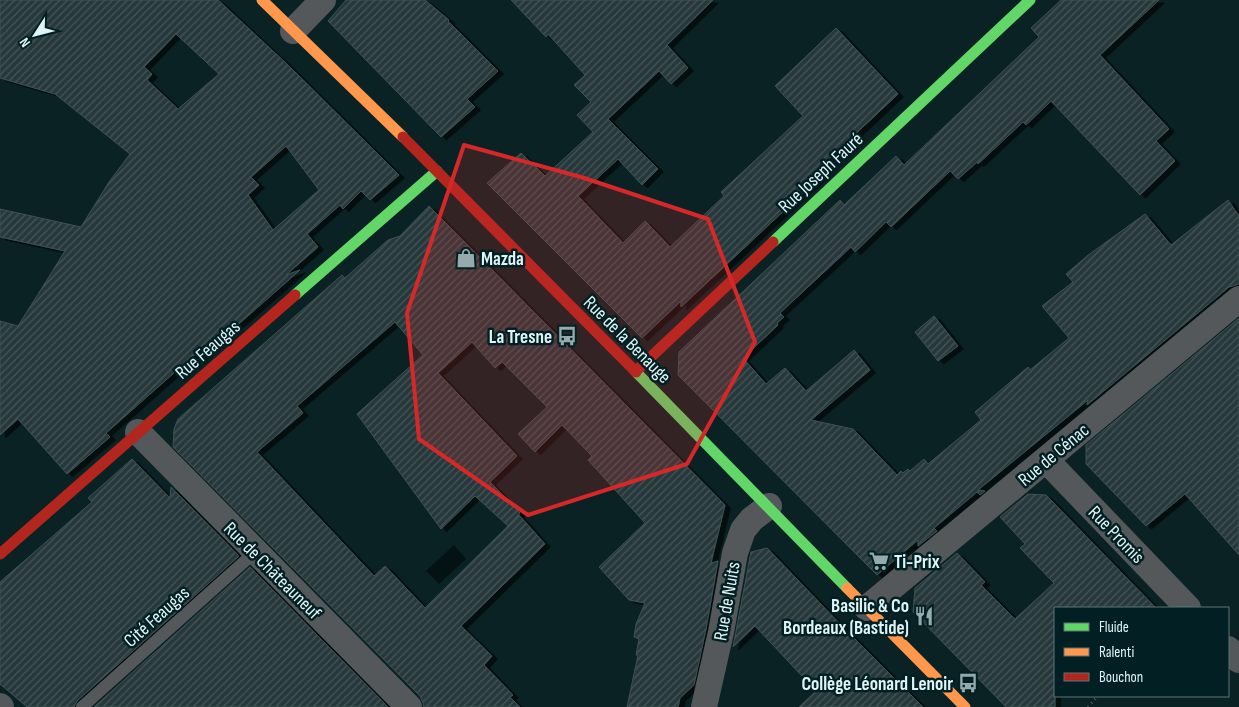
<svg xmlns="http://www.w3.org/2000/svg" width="1239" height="707" viewBox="0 0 1239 707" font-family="'Sofia Sans Condensed',sans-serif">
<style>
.water{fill:#051213}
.building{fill:url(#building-hatch);stroke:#3e5153;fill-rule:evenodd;filter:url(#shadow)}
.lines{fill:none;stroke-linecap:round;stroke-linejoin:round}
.path{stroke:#51595c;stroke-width:3;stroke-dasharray:1 4;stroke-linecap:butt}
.lane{stroke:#54585b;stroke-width:12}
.street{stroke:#54585b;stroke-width:26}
.fast{stroke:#63d668;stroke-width:11}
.slow{stroke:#ff974d;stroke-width:11}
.jam{stroke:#b3261e;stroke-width:11}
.marked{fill:#d62828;fill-opacity:0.2;stroke:#d62828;stroke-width:4;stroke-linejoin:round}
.labels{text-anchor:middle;stroke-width:5;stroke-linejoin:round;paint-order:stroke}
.street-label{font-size:19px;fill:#dff4f6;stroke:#022023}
.poi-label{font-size:19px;font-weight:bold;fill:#dff4f6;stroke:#022023;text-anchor:end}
</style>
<defs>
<pattern id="building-hatch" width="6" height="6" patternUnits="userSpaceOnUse" patternTransform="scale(1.25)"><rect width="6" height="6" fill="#27393b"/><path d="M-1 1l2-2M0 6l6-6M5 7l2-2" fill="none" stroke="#465658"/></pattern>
<filter id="shadow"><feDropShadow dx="5.5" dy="3" stdDeviation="0" flood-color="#0009"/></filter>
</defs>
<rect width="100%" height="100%" fill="#0a2224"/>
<path class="water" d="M454,545L466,559L439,584L426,571Z"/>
<path class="building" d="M0,0H218L288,65L399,175L370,200L361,191L343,209L340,205L307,234L318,247L286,275L300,270L198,360L201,349L106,433L110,437L67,474L18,419L0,435V321L18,326L65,251L0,237V209L81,227L109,182L130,154L55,94L0,78ZM176,34L219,74L178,109L147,80L152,74L144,67ZM286,146L319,190L273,230L248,195L259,185L251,177Z
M346,0H425L449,20L448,21L498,71L467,99L475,107L441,137L328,21Z
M511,0H713L667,45L688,68L671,84L659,71L608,119L658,169L642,185L618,159L578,196L623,243L645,221L670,247L724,196L721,192L803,116L775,86L836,28L898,94L814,173L819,178L681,307V301L642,338L487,183L521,153L545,176L593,132L577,115L591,102L574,85L585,75L548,34L546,37Z
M1061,0H1159L1100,55L1169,129L1156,141L1175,161L1140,195L1051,101L1026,125L1023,122L978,164L977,162L958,179L950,171L891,227L886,222L855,252L851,247L780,313L784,317L777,323L778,325L743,358L766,384L785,368L806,391L854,350L870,370L811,420L853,429L897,475L901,471L903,473L908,469L910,471L924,459L928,464L981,420L975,412L1028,367L1030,370L1069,338L1042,306L1073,282L1066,274L1087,256L1145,214L1171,245L1228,200L1239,216V284L1229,287L1087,405L1088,400L978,490L985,491L980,495L977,492L934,528L937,531L918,546V540L877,575L678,375L679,352L840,200L844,205L896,156L904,165L1039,37L1031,28Z
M429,206L725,505L711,563L718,561L706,629L694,685L680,698L678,707H627L638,655H636L639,639L634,637L636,624L645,603L629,600L599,567L645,523L588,460L592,456L562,425L535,452L518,434L547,407L502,362L495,368L472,342L438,373L517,456L490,482L520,513L508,526L475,496L441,529L357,414L423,355L395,322L297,406L303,413L257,452L374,576L385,566L425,608L519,515L545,544L461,626L492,656L484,665L513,695L510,697L520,707H424L423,703L420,696L173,447L174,429L178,419L342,275L345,278L388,240L400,236Z
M934,316L958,346L938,361L915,332Z
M1239,318V555L1185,494L1146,526L1086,464V445Z
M132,459L170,498L171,487L239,556L77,701L74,707H27L0,684V582L92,502L88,498Z
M1028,494L1046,495L1156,608H1055V707H1006L913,612L915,588L957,553L985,582L981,585L1015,619L1054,583L1020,548L1025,544L1000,517Z
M767,548L844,628L923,707H799L816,691L755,626L733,647L750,557L751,552Z
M250,567L388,707H94Z"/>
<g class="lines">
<path class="path" d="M1088,707L1098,696"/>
<path class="lane" d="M82,707L255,552"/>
<path class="street" d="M293,31L323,0
M138,432L409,707
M1046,460L1188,608
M867,608L1239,299
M1228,649L1239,660
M0,706L1,707
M704,707L721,632L735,553L743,530L752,519L769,506"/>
<path class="fast" d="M773,242L1030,0
M295,295L437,171
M636,372L847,588"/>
<path class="slow" d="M262,0L403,137
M847,588L965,707"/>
<path class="jam" d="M403,137L636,372
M636,371L773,242
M0,554L295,295"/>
</g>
<path class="marked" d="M464,145L581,177L708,219L755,342L687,464L528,515L419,439L407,313Z"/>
<defs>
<symbol id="shop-bare" viewBox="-9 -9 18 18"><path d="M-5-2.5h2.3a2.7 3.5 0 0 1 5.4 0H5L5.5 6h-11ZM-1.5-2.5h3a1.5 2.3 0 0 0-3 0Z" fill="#94aaac" stroke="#022023" stroke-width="2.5" paint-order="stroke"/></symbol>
<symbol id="bus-bare" viewBox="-9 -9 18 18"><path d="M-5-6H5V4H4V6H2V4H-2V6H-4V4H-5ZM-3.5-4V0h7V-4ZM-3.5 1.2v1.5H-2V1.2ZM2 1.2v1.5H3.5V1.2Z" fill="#94aaac" stroke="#022023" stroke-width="2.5" paint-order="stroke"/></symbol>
<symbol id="supermarket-bare" viewBox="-9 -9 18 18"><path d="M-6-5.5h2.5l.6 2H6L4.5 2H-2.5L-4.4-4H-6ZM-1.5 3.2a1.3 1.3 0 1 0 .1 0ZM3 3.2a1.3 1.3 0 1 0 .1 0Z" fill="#94aaac" stroke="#022023" stroke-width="2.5" paint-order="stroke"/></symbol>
<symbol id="restaurant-bare" viewBox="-9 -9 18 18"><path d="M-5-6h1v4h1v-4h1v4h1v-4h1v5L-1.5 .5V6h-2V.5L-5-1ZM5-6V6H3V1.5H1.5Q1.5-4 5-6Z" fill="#94aaac" stroke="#022023" stroke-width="2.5" paint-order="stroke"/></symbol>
</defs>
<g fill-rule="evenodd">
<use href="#shop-bare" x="452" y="244" width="28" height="28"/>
<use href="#bus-bare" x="553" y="322" width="28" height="28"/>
<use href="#supermarket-bare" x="865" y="547" width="28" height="28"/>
<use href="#restaurant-bare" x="910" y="602" width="28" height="28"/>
<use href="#bus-bare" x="954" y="669" width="28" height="28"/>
</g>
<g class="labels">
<g class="street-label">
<text transform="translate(820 172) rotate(-43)" y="7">Rue Joseph Fauré</text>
<text transform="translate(628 339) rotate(45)" y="7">Rue de la Benauge</text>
<text transform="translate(207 349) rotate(-41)" y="7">Rue Feaugas</text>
<text transform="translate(1053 454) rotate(-40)" y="7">Rue de Cénac</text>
<text transform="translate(1117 534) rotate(46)" y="7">Rue Promis</text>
<text transform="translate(273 570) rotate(45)" y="7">Rue de Châteauneuf</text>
<text transform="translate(726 601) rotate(-80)" y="7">Rue de Nuits</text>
<text transform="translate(156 616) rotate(-42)" y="7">Cité Feaugas</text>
</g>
<g class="poi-label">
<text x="481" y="265" text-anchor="start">Mazda</text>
<text x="552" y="343">La Tresne</text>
<text x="894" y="568" text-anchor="start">Ti-Prix</text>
<text x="909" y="612">Basilic &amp; Co<tspan x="909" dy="22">Bordeaux (Bastide)</tspan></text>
<text x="953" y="690">Collège Léonard Lenoir</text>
</g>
</g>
<rect x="1054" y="607" width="175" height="90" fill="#022023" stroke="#5a7577"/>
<rect x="1064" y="623" width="25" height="8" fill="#63d668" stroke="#5a7577"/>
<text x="1099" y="632" font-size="15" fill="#dff4f6">Fluide</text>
<rect x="1064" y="648" width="25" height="8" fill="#ff974d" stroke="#5a7577"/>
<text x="1099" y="657" font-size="15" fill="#dff4f6">Ralenti</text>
<rect x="1064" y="673" width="25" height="8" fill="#b3261e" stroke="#5a7577"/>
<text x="1099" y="682" font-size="15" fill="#dff4f6">Bouchon</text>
<g transform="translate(35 35) rotate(234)" stroke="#022023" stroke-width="4" paint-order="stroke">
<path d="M0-4L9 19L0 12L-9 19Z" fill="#dff4f6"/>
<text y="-8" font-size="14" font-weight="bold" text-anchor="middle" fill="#dff4f6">N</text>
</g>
</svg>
